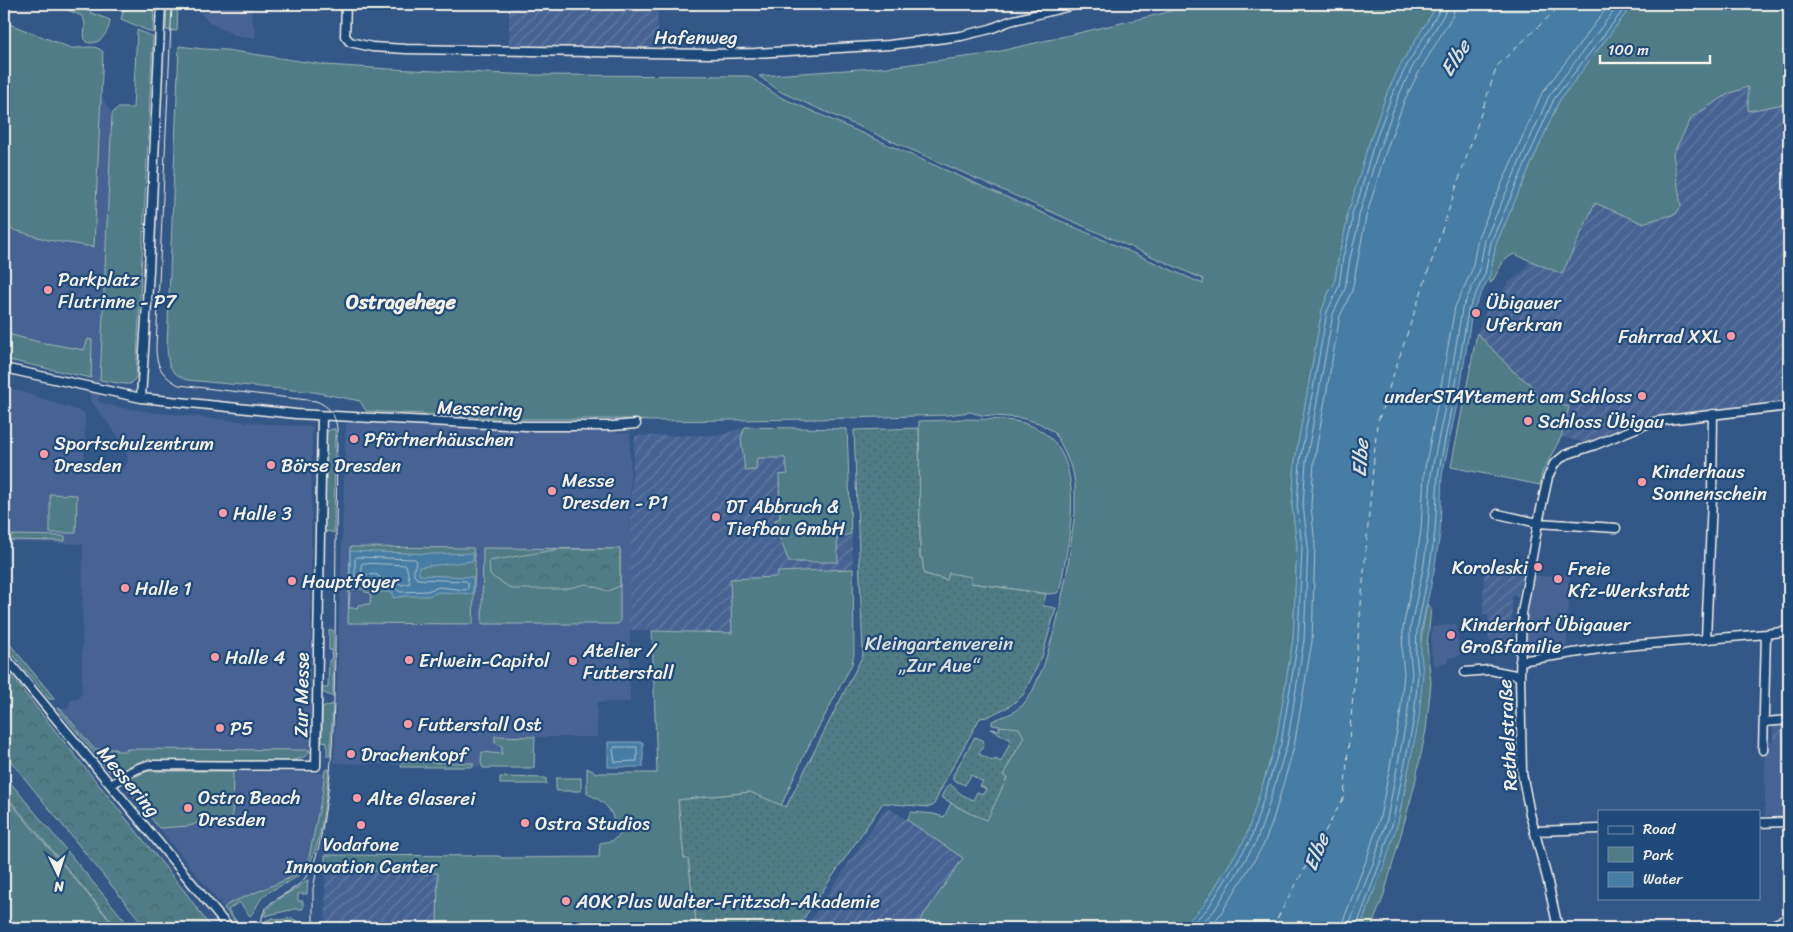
<svg xmlns="http://www.w3.org/2000/svg" width="1793" height="932" viewBox="0 0 1793 932" font-family="Sriracha,sans-serif">
<style>
.built{fill:#466493}
.industrial{fill:url(#industrial-furrows)}
.green{fill:#4f7c86;stroke:#a2b6b7;fill-rule:evenodd}
.forest{fill:url(#forest-crowns);stroke:#a2b6b7}
.garden{fill:url(#garden-dots);stroke:#a2b6b7}
.water{fill:#477da4;stroke:#8cabbf}
.lines{fill:none;stroke-linecap:round;stroke-linejoin:round}
.shore{stroke:#afc3cd;stroke-width:1}
.ferry{stroke:#dae0de;stroke-width:1;stroke-dasharray:6 5;stroke-linecap:butt}
.minor-casing{stroke:#f4f1e8;stroke-width:11}
.minor{stroke:#1f4a7a;stroke-width:8}
.tram{stroke:#f4f1e8;stroke-width:1}
.poi-dot{fill:#ff9aa2;stroke:#1f4a7a;stroke-width:2}
.labels{text-anchor:middle;stroke-width:4.5;stroke-linejoin:round;paint-order:stroke}
.street-label{font-size:19px;fill:#f4f1e8;stroke:#1f4a7a}
.poi-label{font-size:19px;fill:#f4f1e8;stroke:#1f4a7a;text-anchor:start}
.park-label{font-size:19px;fill:#dbdfd9;stroke:#1f4a7a}
.water-label{font-size:20px;font-style:italic;fill:#dae0de;stroke:#1f4a7a}
.neighbourhood-label{font-size:20px;font-weight:bold;fill:#f4f1e8;stroke:#1f4a7a}
</style>
<defs>
<pattern id="industrial-furrows" width="10" height="10" patternUnits="userSpaceOnUse" patternTransform="scale(1.25)"><rect width="10" height="10" fill="#466493"/><path d="M-1 1l2-2M0 10L10 0M9 11l2-2" fill="none" stroke="#617ba2"/></pattern>
<pattern id="forest-crowns" width="20" height="18" patternUnits="userSpaceOnUse" patternTransform="scale(1.25)"><rect width="20" height="18" fill="#4f7c86"/><path d="M2 6a3 3 0 1 1 6 0M12 15a3 3 0 1 1 6 0" fill="none" stroke="#4c6569"/></pattern>
<pattern id="garden-dots" width="8" height="8" patternUnits="userSpaceOnUse" patternTransform="scale(1.25)"><rect width="8" height="8" fill="#4f7c86"/><path d="M2 2h.1M6 6h.1" fill="none" stroke="#4c6569" stroke-width="1.8" stroke-linecap="round"/></pattern>
</defs>
<rect width="100%" height="100%" fill="#335787"/>
<filter id="ink" filterUnits="userSpaceOnUse"><feTurbulence type="fractalNoise" baseFrequency=".02" numOctaves="2"/><feDisplacementMap in="SourceGraphic" scale="10" xChannelSelector="R" yChannelSelector="G"/><feConvolveMatrix kernelMatrix="1 2 1 2 8 2 1 2 1" color-interpolation-filters="sRGB"/></filter>
<g filter="url(#ink)">
<path class="built" d="M192,4H254L251,18L256,32L255,38L234,35L210,23Z
M4,22L71,48L112,114L99,402L117,407L151,412L276,425L312,426L310,750L128,749L127,751H116L115,749H94L60,708H69L70,700L78,699L82,692L83,544L4,542V386L85,413L84,467H80V471H119L127,464L128,458L123,443L90,400L92,340L85,350L39,342L4,333Z
M346,423L630,433V702H597V737H535L534,768L334,763Z
M1554,574L1570,575L1567,645L1554,652L1526,657L1529,600L1534,575L1547,577Z
M1456,624L1460,656L1449,658L1448,663H1440V666L1435,665L1433,663L1431,649L1432,627Z
M1765,742H1789V770L1786,771L1785,816H1765Z
M148,771L325,773L312,849L306,863L298,873L290,878L228,904L224,908L128,790L127,784L129,779Z"/>
<path class="industrial" d="M509,4H657L658,36L652,46L646,48L509,46Z
M1789,72V406L1658,421L1595,445L1561,437L1569,407L1539,399L1530,384L1514,372L1477,333L1490,303L1493,305L1509,282L1525,270L1529,260L1562,274L1595,203L1642,223L1681,206L1673,154L1692,117L1730,93Z
M745,427L847,429L853,569L778,572V598L745,634L629,630L631,490L635,436L720,435Z
M1484,569L1522,574L1518,596H1512V642L1489,641L1488,614H1483Z
M1773,725H1789V742H1773Z
M889,808L964,858L917,925L908,928H805L885,809Z
M325,871H421V874L439,873L437,928H326Z"/>
<path class="green" d="M53,4H68L110,20C109,32 100,47 86,42C81,33 89,27 82,16Z
M125,4H154L153,33L121,19Z
M167,4H178L177,31L166,30Z
M1190,4H1438L1402,62L1387,93L1367,149L1354,196L1347,214L1346,228L1339,255L1334,285L1330,289L1322,310L1295,460L1292,506L1297,546L1293,639L1276,742L1246,837L1204,905L1181,928H921L917,925L963,858L907,820L911,812L934,814L944,817L951,803L967,812L1007,778L1003,775L1024,737L1000,726L992,725V721L1012,713L1023,705L1032,692L1044,665L1057,621L1067,572L1075,513V485L1073,472L1061,444L1054,432L1039,423L1021,418L981,415L970,412L948,415L817,419L649,421L628,419H516L366,411L360,401L314,392L187,380C169,372 168,366 167,347L179,46L203,49L226,50L326,65L389,69L534,75L749,76L778,96L1203,284V279L781,92L759,76L888,67L988,54L1164,13Z
M1636,4H1789V103L1748,111V87L1730,93L1692,117L1673,154L1681,206L1676,214L1642,223L1595,203L1562,274L1514,254L1504,260L1492,282L1490,283V276L1496,244L1559,101L1630,8Z
M4,22L71,48C81,49 96,43 103,52L94,247L48,240L4,227Z
M137,30L153,37L136,377L131,384H124L100,380L112,114L117,108H133Z
M4,333L39,342L84,350L88,339L92,340L91,378L4,359Z
M1477,333L1514,372L1530,384L1539,399L1569,407L1561,437L1542,473L1540,485L1451,467Z
M959,419C981,420 1012,417 1032,426C1092,452 1068,541 1060,590L1057,593L1049,594L971,583L949,573L947,580L924,574L922,559L920,558L919,421L952,420Z
M745,427L847,429L851,534L837,537L838,562H789L777,531L775,520L780,518L779,475L788,474L785,458H757L756,470L745,471L741,438Z
M333,429H335L334,533L327,531L326,533H324L325,446L327,431Z
M50,494L77,495L76,533H50Z
M4,535L65,536V541L4,540Z
M350,547L473,548L475,561L473,624L348,623ZM350,589H364L365,592L371,593L370,604L358,605L357,608H349Z
M483,548L620,549V622L618,624H482Z
M853,569L854,653L852,664L804,755L781,806L750,792L678,800L684,858H688L697,928H437L438,873L421,874V871H325V855L499,856L502,858L599,857L600,843L612,841L621,834L622,829L614,827C615,810 601,799 587,794V768L597,773H657L652,631L732,633L730,579L777,577L778,572Z
M1427,604L1431,609L1427,646L1431,683L1426,730L1414,788L1383,898L1371,928H1360C1379,879 1398,831 1407,779C1417,721 1415,661 1427,604Z
M329,630H333V697L322,692V688H328L329,660H331L332,650H329Z
M4,637L55,699H49L4,644Z
M333,704L330,756H327V742L322,741V708Z
M57,708H60L94,749H116V751H127V749L310,750V752L303,758L284,762H148C133,763 120,779 109,771Z
M495,736L535,737L534,768H483L481,763L482,752L502,754V746L495,743Z
M402,762L473,763V767H401Z
M329,769C326,795 322,847 307,867C296,882 280,884 266,894C258,900 257,909 250,916L239,902L228,910L241,927L240,928L224,908L228,904L290,878L298,873L309,857L322,795L325,770Z
M148,771H233L232,822H200L190,826L159,828L128,790L127,784L129,779Z
M500,777L546,778V784H500Z
M556,778H581V791H556Z
M4,795L116,928H4Z
M307,880H308L307,894H298V901H303V909H295L264,916C271,897 294,894 307,880Z
M273,918L280,920L291,918L309,927V928H266L265,921Z"/>
<path class="forest" d="M560,549H620V586L608,591L586,584L565,589H512L490,575L489,561Z
M4,667L186,893L211,928H146L4,753Z
M4,775L131,928H117L4,793Z"/>
<path class="garden" d="M919,428L920,558H922L924,574L947,580L949,573L971,577V583L1046,594L1043,606L1056,608L1042,657L1023,695L1010,706L987,717L980,718L947,777L933,806L928,807L883,803L797,928H697L688,859L684,858L678,800L750,792L786,807L863,655L854,430Z
M1000,726L1019,728L1024,737L1003,775L1007,778L987,820L967,812L941,797L947,786L950,784L961,794L973,800L977,792L983,794L986,789L980,786L983,782L971,775L965,785L953,780V775L975,737L983,740L984,744L979,754L993,761L995,759L1001,762L1011,740L991,729L999,730Z"/>
<path class="water" d="M1438,4H1636L1630,8L1559,101L1496,244L1490,276L1472,312L1460,390L1442,476L1440,533L1435,566L1421,631V654L1423,672L1419,719L1398,822L1385,864L1360,928H1181L1204,905L1246,837L1276,742L1293,639L1297,546L1292,506L1295,460L1322,310L1330,289L1334,285L1339,255L1347,222V212L1350,207L1367,149L1387,93L1402,62Z
M350,551L436,554L473,553V561L419,567V575L473,577V594L439,592L428,596H406L393,598V592H374V586L350,585Z
M608,742H643V767H608Z"/>
<g class="lines">
<path class="shore" d="M357,557L415,559L417,561C414,567 412,574 417,579L466,581L468,583V588L466,590L439,587L427,591L400,592L394,587H381L375,581L356,580L355,578V559Z
M363,563L406,565L410,583L402,585L395,581H384L377,575L362,574L361,566Z
M615,747H637V761L615,762L613,750Z
M1188,928L1208,908L1251,839L1281,743L1298,640L1302,546L1297,505L1300,461L1327,312L1339,286L1343,257L1352,223V213L1359,197L1372,150L1392,95L1407,65L1441,8L1442,4
M1197,928L1214,911L1256,842L1264,820L1287,745L1304,640L1308,546L1303,505L1306,462L1333,314L1345,289L1350,258L1357,230L1359,215L1378,152L1398,97L1412,68L1446,11L1448,4
M1207,928L1220,915L1263,846L1272,823L1294,747L1312,641L1315,546L1311,505L1314,462L1340,316L1352,291L1366,217L1385,154L1405,99L1419,72L1453,15L1455,4
M1342,928L1343,921L1367,858L1380,817L1400,716L1404,673L1402,655L1403,628L1416,563L1421,530L1424,473L1441,386L1455,307L1472,270L1478,237L1542,93L1610,4
M1349,928L1350,922L1374,861L1387,819L1407,717L1412,673L1410,655V629L1424,564L1428,531L1431,474L1449,388L1462,309L1479,272L1485,240L1549,96L1619,4
M1356,928L1380,863L1393,821L1414,718L1418,673L1416,654L1417,630L1430,565L1435,532L1438,475L1455,389L1468,311L1485,274L1491,242L1554,99L1628,4"/>
<path class="ferry" d="M1272,928L1344,797L1377,424L1497,66L1562,4"/>
<defs>
<path id="minor" d="M346,4L345,36L350,42L372,47L406,49L709,54L755,53L889,45L961,36L990,29L1010,21L1078,4
M4,368L141,398L296,414L526,426H613L636,424
M141,398L149,270L161,4
M1498,514L1538,523L1616,528
M1706,639L1712,499L1713,414
M4,656L229,928
M1520,661L1613,647L1766,634L1789,631
M1465,672L1490,670L1520,676
M1764,722L1789,720
M1763,750L1766,634
M112,785C124,775 134,768 150,765L316,766L322,416
M1759,823L1789,822
M1534,831L1599,829
M1558,928L1547,878L1530,814L1522,773L1520,676L1522,613L1538,523L1548,477L1554,464L1565,455L1595,445L1641,426L1658,421L1789,406
M1765,928L1789,918"/>
</defs>
<use href="#minor" class="minor-casing"/>
<use href="#minor" class="minor"/>
<path class="tram" d="M172,4L156,347C156,366 162,376 179,385L316,401C329,406 335,414 337,428C336,501 336,574 335,647C334,704 334,761 324,817C321,837 318,862 305,878C291,897 257,898 262,928
M313,928V889L318,864"/>
</g>
</g>
<g class="poi-dot">
<circle cx="48" cy="290" r="5"/>
<circle cx="1476" cy="313" r="5"/>
<circle cx="1731" cy="336" r="5"/>
<circle cx="1642" cy="396" r="5"/>
<circle cx="1528" cy="421" r="5"/>
<circle cx="354" cy="439" r="5"/>
<circle cx="44" cy="454" r="5"/>
<circle cx="271" cy="465" r="5"/>
<circle cx="1642" cy="482" r="5"/>
<circle cx="552" cy="491" r="5"/>
<circle cx="223" cy="513" r="5"/>
<circle cx="716" cy="517" r="5"/>
<circle cx="1538" cy="567" r="5"/>
<circle cx="1558" cy="579" r="5"/>
<circle cx="292" cy="581" r="5"/>
<circle cx="125" cy="588" r="5"/>
<circle cx="1451" cy="635" r="5"/>
<circle cx="215" cy="657" r="5"/>
<circle cx="409" cy="660" r="5"/>
<circle cx="573" cy="661" r="5"/>
<circle cx="408" cy="724" r="5"/>
<circle cx="220" cy="728" r="5"/>
<circle cx="351" cy="754" r="5"/>
<circle cx="357" cy="798" r="5"/>
<circle cx="188" cy="808" r="5"/>
<circle cx="525" cy="823" r="5"/>
<circle cx="361" cy="825" r="5"/>
<circle cx="566" cy="901" r="5"/>
</g>
<g class="labels">
<g class="street-label">
<text x="696" y="44">Hafenweg</text>
<text transform="translate(480 408) rotate(2)" y="7">Messering</text>
<text transform="translate(301 695) rotate(-89)" y="7">Zur Messe</text>
<text transform="translate(1507 735) rotate(-93)" y="7">Rethelstraße</text>
<text transform="translate(129 781) rotate(50)" y="7">Messering</text>
</g>
<g class="poi-label">
<text x="58" y="286">Parkplatz<tspan x="58" dy="22">Flutrinne - P7</tspan></text>
<text x="1486" y="309">Übigauer<tspan x="1486" dy="22">Uferkran</tspan></text>
<text x="1721" y="343" text-anchor="end">Fahrrad XXL</text>
<text x="1632" y="403" text-anchor="end">underSTAYtement am Schloss</text>
<text x="1538" y="428">Schloss Übigau</text>
<text x="364" y="446">Pförtnerhäuschen</text>
<text x="54" y="450">Sportschulzentrum<tspan x="54" dy="22">Dresden</tspan></text>
<text x="281" y="472">Börse Dresden</text>
<text x="1652" y="478">Kinderhaus<tspan x="1652" dy="22">Sonnenschein</tspan></text>
<text x="562" y="487">Messe<tspan x="562" dy="22">Dresden - P1</tspan></text>
<text x="726" y="513">DT Abbruch &amp;<tspan x="726" dy="22">Tiefbau GmbH</tspan></text>
<text x="233" y="520">Halle 3</text>
<text x="1528" y="574" text-anchor="end">Koroleski</text>
<text x="1568" y="575">Freie<tspan x="1568" dy="22">Kfz-Werkstatt</tspan></text>
<text x="302" y="588">Hauptfoyer</text>
<text x="135" y="595">Halle 1</text>
<text x="1461" y="631">Kinderhort Übigauer<tspan x="1461" dy="22">Großfamilie</tspan></text>
<text x="583" y="657">Atelier /<tspan x="583" dy="22">Futterstall</tspan></text>
<text x="225" y="664">Halle 4</text>
<text x="419" y="667">Erlwein-Capitol</text>
<text x="418" y="731">Futterstall Ost</text>
<text x="230" y="735">P5</text>
<text x="361" y="761">Drachenkopf</text>
<text x="198" y="804">Ostra Beach<tspan x="198" dy="22">Dresden</tspan></text>
<text x="367" y="805">Alte Glaserei</text>
<text x="535" y="830">Ostra Studios</text>
<text x="361" y="851" text-anchor="middle">Vodafone<tspan x="361" dy="22">Innovation Center</tspan></text>
<text x="576" y="908">AOK Plus Walter-Fritzsch-Akademie</text>
</g>
<g class="park-label">
<text x="939" y="650">Kleingartenverein<tspan x="939" dy="22">„Zur Aue“</tspan></text>
</g>
<g class="water-label">
<text transform="translate(1455 58) rotate(-57)" y="7">Elbe</text>
<text transform="translate(1360 458) rotate(-86)" y="7">Elbe</text>
<text transform="translate(1316 852) rotate(-68)" y="7">Elbe</text>
</g>
<g class="neighbourhood-label">
<text x="401" y="309">Ostragehege</text>
</g>
</g>
<rect width="1793" height="932" fill="none" stroke="#1f4a7a" stroke-width="20"/>
<rect x="10" y="10" width="1773" height="912" fill="none" stroke="#f4f1e8" stroke-width="2" filter="url(#ink)"/>
<rect x="1598" y="810" width="162" height="90" fill="#1f4a7a" stroke="#748da6"/>
<rect x="1608" y="826" width="25" height="8" fill="#1f4a7a" stroke="#748da6"/>
<text x="1643" y="834" font-size="15" fill="#f4f1e8">Road</text>
<rect x="1608" y="847" width="25" height="15" fill="#4f7c86" stroke="#748da6"/>
<text x="1643" y="860" font-size="15" fill="#f4f1e8">Park</text>
<rect x="1608" y="872" width="25" height="15" fill="#477da4" stroke="#748da6"/>
<text x="1643" y="884" font-size="15" fill="#f4f1e8">Water</text>
<g transform="translate(58 874) rotate(176)" stroke="#1f4a7a" stroke-width="4" paint-order="stroke">
<path d="M0-4L9 19L0 12L-9 19Z" fill="#f4f1e8"/>
<text y="-8" font-size="14" font-weight="bold" text-anchor="middle" fill="#f4f1e8">N</text>
</g>
<path d="M1600 55v8h110v-8" fill="none" stroke="#f4f1e8" stroke-width="2.5"/>
<text x="1608" y="55" font-size="15" fill="#f4f1e8" stroke="#1f4a7a" stroke-width="4" paint-order="stroke">100 m</text>
</svg>
